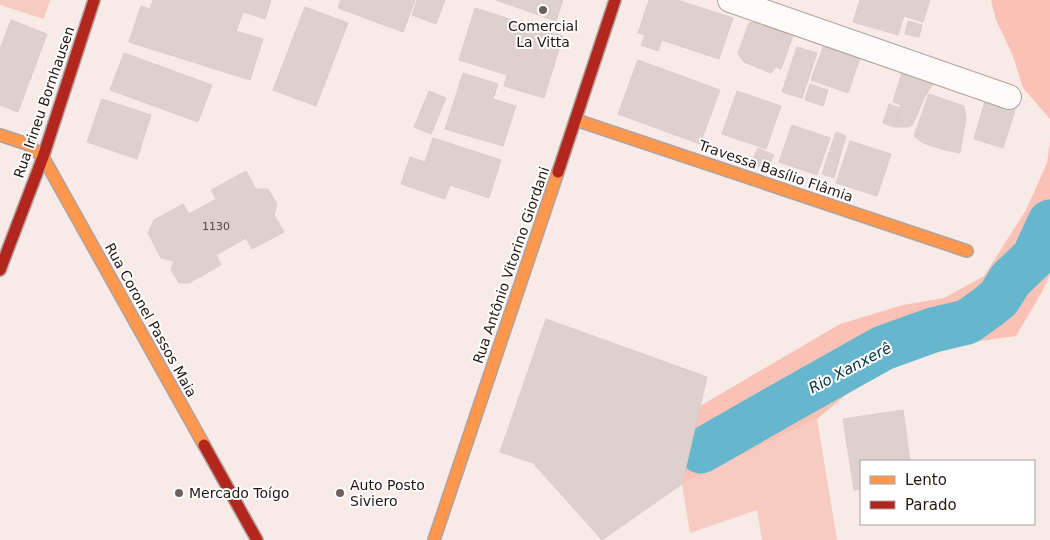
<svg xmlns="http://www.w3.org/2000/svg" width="1050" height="540" viewBox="0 0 1050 540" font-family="'DejaVu Sans',sans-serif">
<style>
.green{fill:#f6cbc2}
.forest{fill:#fac2b6}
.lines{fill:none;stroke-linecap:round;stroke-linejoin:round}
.river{stroke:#66b6cd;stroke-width:45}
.building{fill:#ded0cc;stroke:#dbcdca}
.street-casing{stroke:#afa19e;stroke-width:26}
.slow-casing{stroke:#afa19e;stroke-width:14}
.jam-casing{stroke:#afa19e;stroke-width:14}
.street{stroke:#fefcfb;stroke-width:24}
.slow{stroke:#ff974d;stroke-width:11}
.jam{stroke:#b3261e;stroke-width:11}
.poi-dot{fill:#6e605d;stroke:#fff;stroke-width:2}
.labels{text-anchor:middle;stroke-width:4;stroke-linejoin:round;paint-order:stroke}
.number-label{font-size:11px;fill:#564844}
.poi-label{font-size:14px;fill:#241613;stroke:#fff;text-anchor:start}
.street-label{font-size:14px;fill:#241613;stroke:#fff}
.water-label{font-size:15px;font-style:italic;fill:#003442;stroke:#fff}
</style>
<rect width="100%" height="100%" fill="#f8eae6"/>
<path class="green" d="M0,0H50L44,19L0,5Z
M817,419L837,540H762L757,510L690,533L682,484Z"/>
<path class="forest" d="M991,0H1050V119L1023,88L1013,56L996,20Z
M1050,142V274L1042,292L1016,336L966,343L889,359L817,419L682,484L700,406L840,324L903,305L944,298L984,276L1026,210L1047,163Z"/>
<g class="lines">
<path class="river" d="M701,451L792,399L883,348L933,330L967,322L988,307L999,298L1010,280L1034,257L1050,222"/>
</g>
<path class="building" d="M153,0H271L265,19L243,12L236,31L263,39L250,80L129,42L141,6L150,9Z
M341,0H415L403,32L338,8Z
M417,0H445L436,24L412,15Z
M496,0H563L556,21Z
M649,0H677L733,18L719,59L662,40L658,51L641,45L645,35L638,33Z
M860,0H930L923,22L904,16L898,35L853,22Z
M305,7L348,23L316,106L273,90Z
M475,8L563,36L544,98L504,86L507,75L459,60Z
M11,20L47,34L18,112L0,105V49Z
M766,20L795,30L781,69L776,67L771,73L744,62L738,54L749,23Z
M908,21L922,25L919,37L905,34Z
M825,42L861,55L848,93L811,80Z
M797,47L817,53L802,98L782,92Z
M124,53L212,85L198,122L110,90Z
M638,60L720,90L700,144L618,114Z
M903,69L920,80L924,74L935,81L924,98L913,124L909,127H894L901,105L893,102Z
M463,73L498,84L493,99L516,106L503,146L445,129Z
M810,84L828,90L823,106L805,100Z
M429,91L446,98L431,134L414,127Z
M737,91L781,106L766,149L722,134Z
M929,94L964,106L966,118L960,153L945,150L923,143L914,136Z
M102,99L151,115L137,159L87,142Z
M985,101L1015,110L1003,148L974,139Z
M889,104L901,108L894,127L883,123Z
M792,125L830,138L817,175L779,162Z
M836,132L846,136L841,153L830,150Z
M433,138L501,160L489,198L450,185L445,199L401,184L410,157L425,162Z
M850,141L891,154L877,196L836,183Z
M758,148L774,155L767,170L751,163Z
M829,152L841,153L834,178L822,174Z
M246,171L256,189H268L277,204L274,215L284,232L252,249L246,238L216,255L221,265L189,283H179L171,270L174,261L161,258L148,233L154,220L183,204L189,214L216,199L211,190Z
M546,319L707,377L682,484L602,540L533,463L500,452Z
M903,410L910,461H861V489L854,490L843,419Z"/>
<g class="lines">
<defs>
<path id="street" d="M730,0L1009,97"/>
<path id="slow" d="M576,120L967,251
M0,135L27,144L43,157L204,445
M434,540L558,172"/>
<path id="jam" d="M558,172L615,0
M0,270L43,157L94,0
M204,445L257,540"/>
</defs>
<use href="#street" class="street-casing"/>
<use href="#slow" class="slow-casing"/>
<use href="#jam" class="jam-casing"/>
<use href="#street" class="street"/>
<use href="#slow" class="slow"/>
<use href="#jam" class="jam"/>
</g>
<g class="poi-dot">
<circle cx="543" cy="10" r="5"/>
<circle cx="179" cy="493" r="5"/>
<circle cx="340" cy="493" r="5"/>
</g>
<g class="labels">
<g class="number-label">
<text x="216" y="230">1130</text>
</g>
<g class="poi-label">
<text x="543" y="31" text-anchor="middle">Comercial<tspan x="543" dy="16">La Vitta</tspan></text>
<text x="350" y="490">Auto Posto<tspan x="350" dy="16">Siviero</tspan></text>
<text x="189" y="498">Mercado Toígo</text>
</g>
<g class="street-label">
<text transform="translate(44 102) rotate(-71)" y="5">Rua Irineu Bornhausen</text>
<text transform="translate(776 171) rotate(19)" y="5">Travessa Basílio Flâmia</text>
<text transform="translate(511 265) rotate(-71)" y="5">Rua Antônio Vitorino Giordani</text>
<text transform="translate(151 320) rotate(61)" y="5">Rua Coronel Passos Maia</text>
</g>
<g class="water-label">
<text transform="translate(850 368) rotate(-28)" y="5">Rio Xanxerê</text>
</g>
</g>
<rect x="860" y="460" width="175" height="65" fill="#ffffff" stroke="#a7a2a1"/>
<rect x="870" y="476" width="25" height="8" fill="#ff974d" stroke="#a7a2a1"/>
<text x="905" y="485" font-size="15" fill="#241613">Lento</text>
<rect x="870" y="501" width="25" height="8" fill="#b3261e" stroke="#a7a2a1"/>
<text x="905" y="510" font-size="15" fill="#241613">Parado</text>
</svg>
